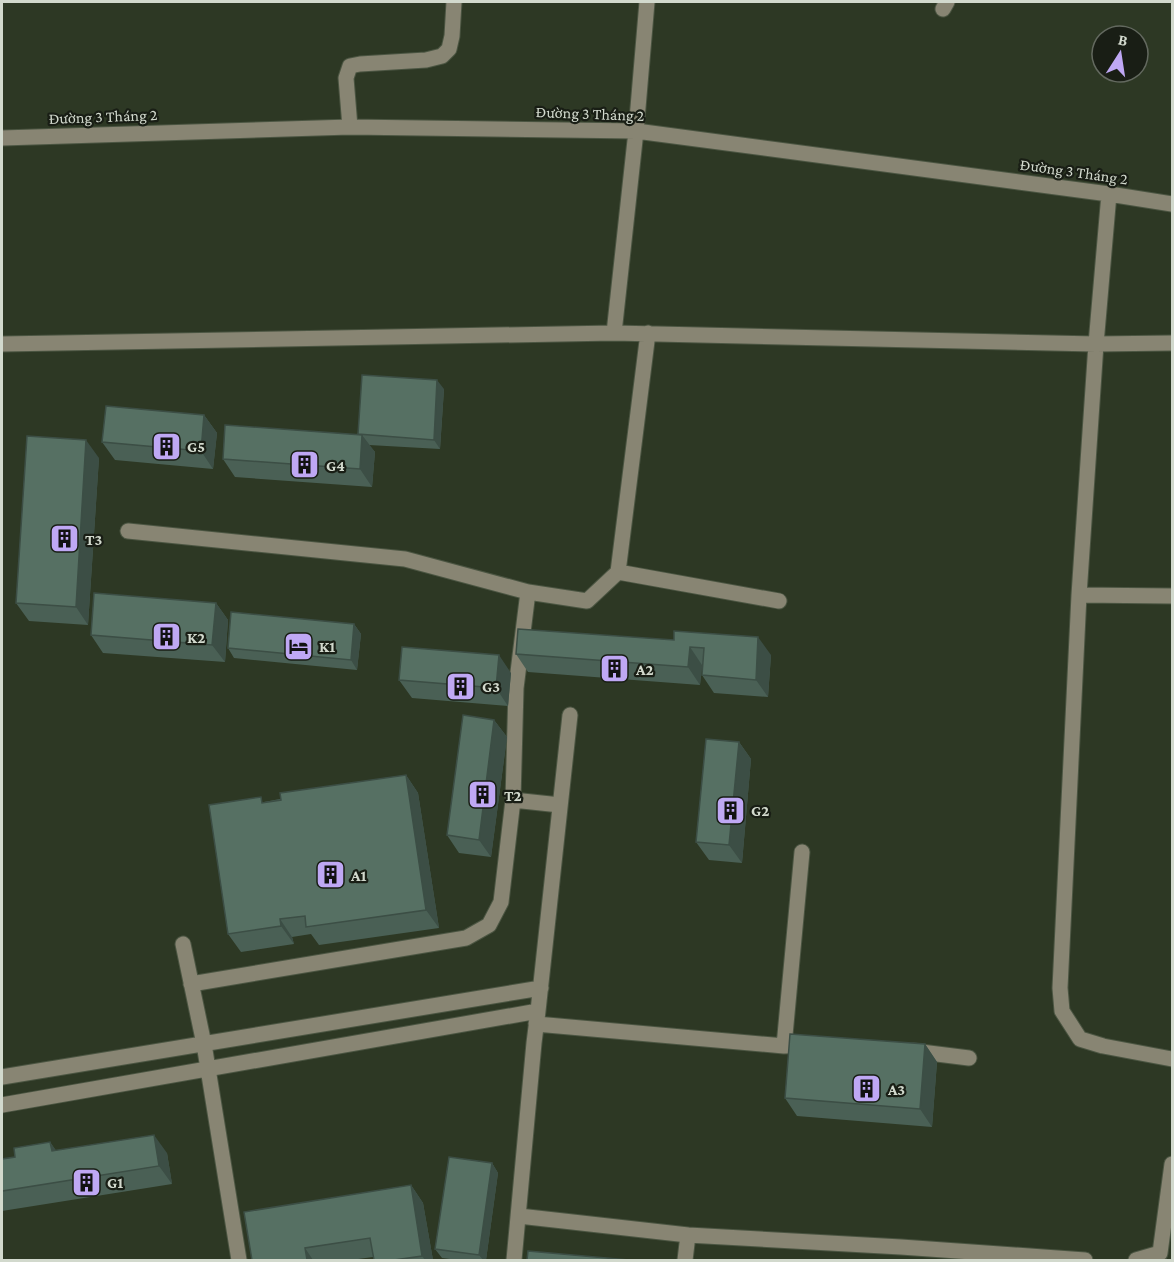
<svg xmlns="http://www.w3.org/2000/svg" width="1174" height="1262" viewBox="0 0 1174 1262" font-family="'Crimson Pro',serif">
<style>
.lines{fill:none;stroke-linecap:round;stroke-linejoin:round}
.minor-casing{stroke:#4b5542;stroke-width:17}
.minor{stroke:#888573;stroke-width:15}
.wall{fill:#4a6055}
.shaded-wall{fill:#3c4e45}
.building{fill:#567063;stroke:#3c4e45;stroke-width:1.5}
.labels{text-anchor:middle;stroke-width:4.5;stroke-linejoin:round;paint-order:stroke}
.street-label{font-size:16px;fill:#d2d9cd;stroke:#191e15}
.poi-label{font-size:16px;font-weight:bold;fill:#d2d9cd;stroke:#191e15;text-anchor:start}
</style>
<rect width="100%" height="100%" fill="#2d3824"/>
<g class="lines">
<defs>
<path id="minor" d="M943,9L947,2
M350,127L346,78L350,66L360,64L426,60L442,56L449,49L452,36L454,2
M2,138L350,127L636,131L1109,194L1172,204
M1109,194L1096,344L1079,595L1060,988L1062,1011L1080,1039L1103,1046L1172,1059
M614,333L636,131L647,2
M2,344L614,333L1096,344L1172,343
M128,531L405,559L528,592L516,688L513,800L501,902L489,925L466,938L191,984
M618,572L648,333
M528,592L587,601L618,572L779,601
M1079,595L1172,596
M513,800L560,805
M183,944L204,1044L239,1260
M536,1024L784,1046L808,1045
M784,1046L802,852
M913,1051L969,1058
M2,1077L541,988
M2,1105L538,1011
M519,1216L688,1235L901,1247L1085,1260
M514,1260L534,1043L538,1011L570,715
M685,1260L688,1235
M1136,1260L1160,1253L1172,1164"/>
</defs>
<use href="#minor" class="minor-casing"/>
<use href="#minor" class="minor"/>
</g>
<path class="wall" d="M444,389L440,449L369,445L375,452L372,487L235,477L223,459L358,434Z
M204,415L217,433L213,469L115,460L102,442Z
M99,458L88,625L29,621L16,603Z
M216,603L228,620L225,662L103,653L91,635Z
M354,624L361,634L357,670L234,658L228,648Z
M518,629L771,655L768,697L714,693L702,675V665L700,685L528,672L516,654Z
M511,673L508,706L412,698L399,680Z
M494,720L507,737L491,857L459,853L447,835Z
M739,742L751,759L742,863L709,860L696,842Z
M406,775L418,793L439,928L319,945L311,934L292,937L294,944L241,952L228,934L264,802Z
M925,1044L937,1062L932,1127L797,1116L785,1098Z
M50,1142L56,1151L167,1153L172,1184L2,1211V1159L15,1157Z
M492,1163L498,1173L486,1260H458L442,1258L435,1249Z
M411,1185L423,1203L433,1260H374L373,1257L351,1260H252Z"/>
<path class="shaded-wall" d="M437,380L444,389L440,449L434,440Z
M204,415L217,433L213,469L201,451Z
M362,435L375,452L372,487L360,469Z
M86,440L99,458L88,625L76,607Z
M216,603L228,620L225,662L212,645Z
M354,624L361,634L357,670L351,660Z
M758,637L771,655L768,697L756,680Z
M690,647L702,665L700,685L688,667Z
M499,655L511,673L508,706L496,688Z
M494,720L507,737L491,857L479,840Z
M739,742L751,759L742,863L729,845Z
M406,775L418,793L439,928L426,910Z
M280,919L292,937L294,944L281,926Z
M925,1044L937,1062L932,1127L920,1109Z
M154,1135L167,1153L172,1184L159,1166Z
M50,1142L63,1160L52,1151Z
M492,1163L498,1173L486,1260H483L479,1255Z
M411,1185L423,1203L433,1260H425L422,1256Z
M305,1248L313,1260H307Z"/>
<path class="building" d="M362,375L437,380L434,440L358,434Z
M106,406L204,415L201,451L102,442Z
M225,425L362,435L360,469L223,459Z
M27,436L86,440L76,607L16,603Z
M94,593L216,603L212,645L91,635Z
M231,612L354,624L351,660L228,648Z
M518,629L674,640V631L758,637L756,680L702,675L704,648L690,647L688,667L516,654Z
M402,647L499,655L496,688L399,680Z
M463,715L494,720L479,840L447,835Z
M706,739L739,742L729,845L696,842Z
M406,775L426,910L306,927L305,916L280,919L281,926L228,934L209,805L261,797L262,803L281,800L280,793Z
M790,1034L925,1044L920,1109L785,1098Z
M154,1135L159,1166L2,1191V1159L15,1157L14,1148L50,1142L52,1151Z
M449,1157L492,1163L479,1255L435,1249Z
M411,1185L422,1256L394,1260H374L370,1238L305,1248L307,1260H252L244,1212Z
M528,1251L629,1260H527Z"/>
<defs>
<symbol id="building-square" viewBox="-11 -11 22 22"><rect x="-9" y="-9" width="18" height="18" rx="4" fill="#bfa8f4" stroke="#191e15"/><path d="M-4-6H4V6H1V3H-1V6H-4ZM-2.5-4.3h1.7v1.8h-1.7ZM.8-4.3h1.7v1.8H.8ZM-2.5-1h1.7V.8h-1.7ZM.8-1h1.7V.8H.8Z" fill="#111"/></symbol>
<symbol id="hotel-square" viewBox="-11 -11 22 22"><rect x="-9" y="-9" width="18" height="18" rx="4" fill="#bfa8f4" stroke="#191e15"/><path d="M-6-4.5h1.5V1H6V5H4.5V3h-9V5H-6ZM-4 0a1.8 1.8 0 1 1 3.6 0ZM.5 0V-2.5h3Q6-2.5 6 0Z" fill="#111"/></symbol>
</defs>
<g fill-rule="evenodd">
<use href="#building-square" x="150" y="430" width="33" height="33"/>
<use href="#building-square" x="288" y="448" width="33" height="33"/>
<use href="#building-square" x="48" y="522" width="33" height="33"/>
<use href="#building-square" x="150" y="620" width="33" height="33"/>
<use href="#hotel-square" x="282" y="630" width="33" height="33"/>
<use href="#building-square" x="598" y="652" width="33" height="33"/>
<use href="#building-square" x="444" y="670" width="33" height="33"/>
<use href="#building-square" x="466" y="778" width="33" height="33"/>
<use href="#building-square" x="714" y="794" width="33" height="33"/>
<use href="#building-square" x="314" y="858" width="33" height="33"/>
<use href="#building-square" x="850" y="1072" width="33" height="33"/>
<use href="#building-square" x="70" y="1166" width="33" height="33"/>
</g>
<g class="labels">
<g class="street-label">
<text transform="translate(590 113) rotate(2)" y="6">Đường 3 Tháng 2</text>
<text transform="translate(103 116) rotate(-2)" y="6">Đường 3 Tháng 2</text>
<text transform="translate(1074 171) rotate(8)" y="6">Đường 3 Tháng 2</text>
</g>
<g class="poi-label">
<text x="187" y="452">G5</text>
<text x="326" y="471">G4</text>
<text x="85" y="545">T3</text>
<text x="187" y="643">K2</text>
<text x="319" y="652">K1</text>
<text x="636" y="675">A2</text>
<text x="482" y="692">G3</text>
<text x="504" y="801">T2</text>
<text x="751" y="816">G2</text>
<text x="351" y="881">A1</text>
<text x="888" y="1095">A3</text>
<text x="107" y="1188">G1</text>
</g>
</g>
<rect width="1174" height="1262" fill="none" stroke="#d2d9cd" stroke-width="6"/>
<g transform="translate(1120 54) rotate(12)"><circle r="28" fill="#191e15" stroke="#63695f" stroke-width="1.5"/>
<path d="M0-4.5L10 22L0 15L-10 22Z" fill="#bfa8f4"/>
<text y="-9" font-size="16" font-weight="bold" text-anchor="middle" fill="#d2d9cd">B</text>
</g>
</svg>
